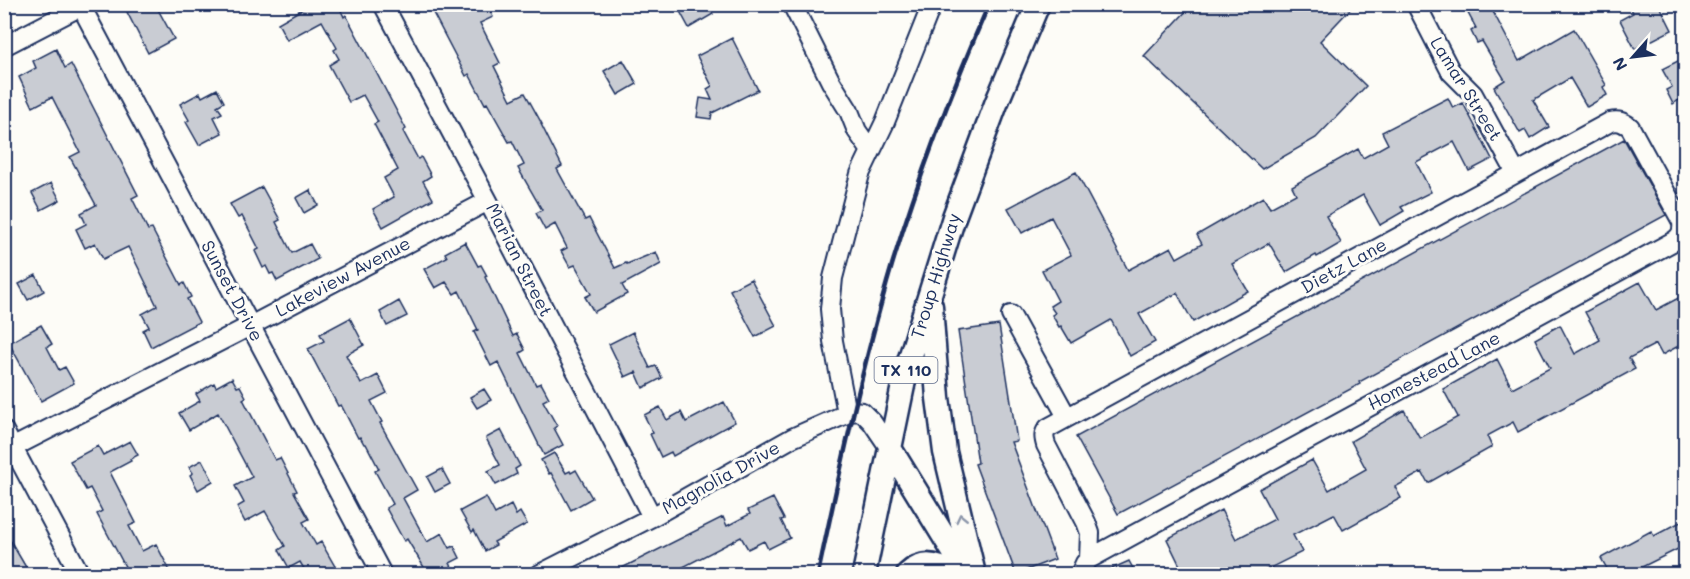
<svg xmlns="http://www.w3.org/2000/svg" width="1690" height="579" viewBox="0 0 1690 579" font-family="Mali,sans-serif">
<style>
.building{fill:#c9ccd3;stroke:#1b2f5e;stroke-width:1.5}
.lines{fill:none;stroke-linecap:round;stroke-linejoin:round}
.minor-casing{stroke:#1b2f5e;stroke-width:22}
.major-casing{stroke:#1b2f5e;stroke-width:27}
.minor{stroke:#fdfcf7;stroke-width:18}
.major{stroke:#fdfcf7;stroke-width:22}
.rail{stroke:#1b2f5e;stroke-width:4.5}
.oneway{stroke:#8c96aa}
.labels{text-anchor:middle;stroke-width:6;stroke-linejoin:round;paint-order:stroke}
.shield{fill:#fdfcf7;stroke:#5f6c8c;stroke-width:1.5}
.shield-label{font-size:16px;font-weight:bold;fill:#1b2f5e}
.street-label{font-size:18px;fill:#1b2f5e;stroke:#fdfcf7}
</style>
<rect width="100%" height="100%" fill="#fdfcf7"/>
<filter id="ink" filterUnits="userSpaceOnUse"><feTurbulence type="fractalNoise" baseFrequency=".0167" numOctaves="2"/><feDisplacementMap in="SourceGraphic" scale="12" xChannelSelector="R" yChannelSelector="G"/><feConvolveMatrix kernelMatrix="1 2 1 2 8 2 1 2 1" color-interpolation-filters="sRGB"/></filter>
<g filter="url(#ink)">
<path class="building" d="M142,4H155L174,39L148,53L127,12Z
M311,4H338L344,17L346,15L406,129L403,131L418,159L421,157L431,176L423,181L433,199L383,227L373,209L394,197L384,178L398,170L374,124L378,122L363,95L349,102L329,65L339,59L334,50L337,48L322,21L287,40L278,23Z
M440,4H457L462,13L479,4H486L493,17L480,23L500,63L494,66L511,100L525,93L542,124H541L562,166L557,169L585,220L589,218L615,268L626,263L627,264L656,252L661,264L622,285L627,294L594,312L585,297L591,294L575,265L570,267L561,251L567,248L555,224L545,230L536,213L542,210L518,168L524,165L512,141L509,142L487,103L485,104L469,74L466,76L431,9Z
M676,4H707L713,14L689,28Z
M1193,4H1355L1320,41L1366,86L1316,138L1262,169L1144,56Z
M1463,4H1489L1519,61L1574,29L1606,85L1603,87L1607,95L1587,107L1570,78L1533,100L1549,127L1530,139L1525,130L1520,133L1494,87L1505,80L1482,41L1477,43L1471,31L1476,28Z
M1629,4H1659L1672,30L1635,49L1620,20L1633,13Z
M732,38L758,90L712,113L711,119L697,117L700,98L712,100L707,89L712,86L697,56Z
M56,49L65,68L71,64L138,195L132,198L148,230L152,229L181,285L184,283L191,297L187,299L199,322L151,347L143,330L149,327L142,314L157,306L142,275L128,247L103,259L95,243L85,248L76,229L86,224L81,213L96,205L70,157L80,152L52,97L33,107L19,77L36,68L33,61Z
M1686,57V114L1679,100L1673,104L1666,90L1672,87L1662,69Z
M623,60L637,84L618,95L604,71Z
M217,89L224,102L217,106L222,113L214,117L222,133L199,145L186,122L189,120L180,104L200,93L202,97Z
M1448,98L1453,108L1463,103L1492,159L1469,171L1454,142L1416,162L1431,192L1401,207L1404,211L1380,225L1363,195L1326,216L1341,243L1317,257L1316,255L1286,272L1269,243L1232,264L1248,291L1193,322L1177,293L1139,314L1155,342L1130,356L1111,320L1071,343L1061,326L1059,327L1052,315L1055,313L1050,306L1058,301L1042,270L1071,255L1051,217L1022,233L1008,208L1076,172L1128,270L1171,247L1177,258L1202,244L1197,235L1263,197L1270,208L1296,194L1292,186L1358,149L1363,158L1388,144L1382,132Z
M1624,139L1666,215L1359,382L1360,384L1118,514L1076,437Z
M51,183L60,200L41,210L32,193Z
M262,187L280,220L276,222L292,253L310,244L318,259L277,281L273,273L270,274L266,266L263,268L255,251L259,249L242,216L238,218L230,204Z
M310,190L318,205L304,213L296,198Z
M465,242L478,266L481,265L487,276L485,277L513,336L517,334L525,350L520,353L536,385L541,383L549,398L543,401L557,426L554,428L563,445L544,455L498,362L491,366L474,332L478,330L459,291L454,294L446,282L435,288L424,269L447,257L445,253Z
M36,275L44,291L28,300L19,284Z
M751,279L776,326L755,337L730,290Z
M1640,282L1656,310L1686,294V342L1662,355L1656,344L1629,358L1635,369L1518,432L1513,422L1487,436L1492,447L1428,483L1422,472L1395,487L1401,498L1343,530L1334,514L1293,535L1302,552L1258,574H1184L1167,539L1221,510L1236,539L1275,519L1259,489L1312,460L1329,490L1366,469L1351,441L1404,410L1420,438L1458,417L1443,389L1497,359L1512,388L1550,368L1535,339L1560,325L1575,354L1600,340L1585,312Z
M399,301L407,316L387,326L380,312Z
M350,318L364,345L346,355L361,384L378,375L387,393L371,401L382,422L380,423L417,490L403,498L427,542L442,533L450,548L454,546L460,558L450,563L452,567L438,574H428L407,539L404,541L386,508L393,504L375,471L379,469L366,444H364L360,437L358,438L341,405L338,406L308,349L324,341L320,334Z
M41,325L52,344L47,347L59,370L65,367L74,383L41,401L9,343Z
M999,325L1017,441L1011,442L1055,559L1016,574L975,464L978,463L958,331Z
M633,332L650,368L656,366L662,378L643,388L636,372L625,377L609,344Z
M232,378L237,387L240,386L246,397L243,399L275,460L280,458L297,491L294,492L309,519L303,522L316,545L321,542L337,570L329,574H307L300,562L289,568L279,550L285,546L265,511L245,522L237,507L244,503L235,486L252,477L218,413L189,430L179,413L200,401L196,394L214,383L216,387Z
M484,389L491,400L477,408L470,397Z
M724,402L735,422L673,456L671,452L661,457L650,434L653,433L644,415L660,407L667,420L681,412L686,422Z
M501,430L520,466L515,469L517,474L496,485L488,471L500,465L486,438Z
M130,441L138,455L130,459L131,461L110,472L136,523L129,526L142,551L156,544L170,571L164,574H129L97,514L102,511L90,488L86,490L70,461L98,446L103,455Z
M554,453L566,473L570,471L571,473L576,470L592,498L571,510L551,473L549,474L541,460Z
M202,460L213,481L198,490L190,475L193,473L189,467Z
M442,469L450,484L435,492L427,477Z
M486,497L495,514L511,505L516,515L520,512L527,524L494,542L496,545L485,551L474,530L472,532L460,511Z
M773,498L784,519L781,520L790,538L768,549L764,541L748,549L741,537L683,567L684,569L673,574H610L723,517L727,526L750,514L748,510Z
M1686,519V545L1628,574H1610L1601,558L1651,531L1654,536Z
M4,530L30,574H4Z
M1129,561L1136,574H1100Z"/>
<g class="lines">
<defs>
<path id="minor" d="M383,4L488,201L652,517
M792,4L831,82L849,111L857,131L871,151
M1416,4L1451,72L1473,94L1516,173
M81,6L382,574
M4,46L85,4
M1011,315L1067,417
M847,413L833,341L830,309L833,278L860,174L885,122L932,4
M4,431L80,574
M4,452L250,326L488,201
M540,574L652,517L792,438L853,411L862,412L872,422L891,450
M1080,574L1085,563L1089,559L1674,241C1681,236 1683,232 1682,222L1630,127C1623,122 1619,120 1610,122L1048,428C1043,434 1044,438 1046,445L1086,522L1090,533L1089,559"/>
<path id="major" d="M931,306L938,398L945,452L974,574
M891,450L967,574
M864,574L906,371L954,217L996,104L1038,4
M908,574C922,561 937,564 952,574"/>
</defs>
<use href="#minor" class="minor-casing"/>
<use href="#major" class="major-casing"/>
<use href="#minor" class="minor"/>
<use href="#major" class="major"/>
<path class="rail" d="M818,574C840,471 862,367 892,265C919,176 952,89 989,4"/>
</g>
<defs><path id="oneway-chevron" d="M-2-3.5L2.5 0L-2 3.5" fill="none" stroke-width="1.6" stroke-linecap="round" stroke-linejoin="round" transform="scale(1.5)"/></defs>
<use class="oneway" href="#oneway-chevron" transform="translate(961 518) rotate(-103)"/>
</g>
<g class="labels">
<rect class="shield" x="874.5" y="357" width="63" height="26" rx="4.5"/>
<g class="shield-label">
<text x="906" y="376">TX 110</text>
</g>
<g class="street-label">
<text transform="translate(1466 89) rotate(58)" y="6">Lamar Street</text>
<text transform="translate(519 260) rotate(63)" y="6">Marian Street</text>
<text transform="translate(1344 266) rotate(-29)" y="6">Dietz Lane</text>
<text transform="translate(936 276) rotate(-73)" y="6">Troup Highway</text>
<text transform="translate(343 277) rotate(-28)" y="6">Lakeview Avenue</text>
<text transform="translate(232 291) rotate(62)" y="6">Sunset Drive</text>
<text transform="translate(1434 371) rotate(-28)" y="6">Homestead Lane</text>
<text transform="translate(721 478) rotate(-29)" y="6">Magnolia Drive</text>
</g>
</g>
<rect width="1690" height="579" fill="none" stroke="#fdfcf7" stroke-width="24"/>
<rect x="12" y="12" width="1666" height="555" fill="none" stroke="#1b2f5e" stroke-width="2" filter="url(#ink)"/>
<g transform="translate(1633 57) rotate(242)" stroke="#fdfcf7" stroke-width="4.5" paint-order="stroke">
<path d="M0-4.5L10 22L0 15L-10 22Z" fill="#1b2f5e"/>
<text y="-9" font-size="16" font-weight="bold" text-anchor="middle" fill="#1b2f5e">N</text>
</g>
</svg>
